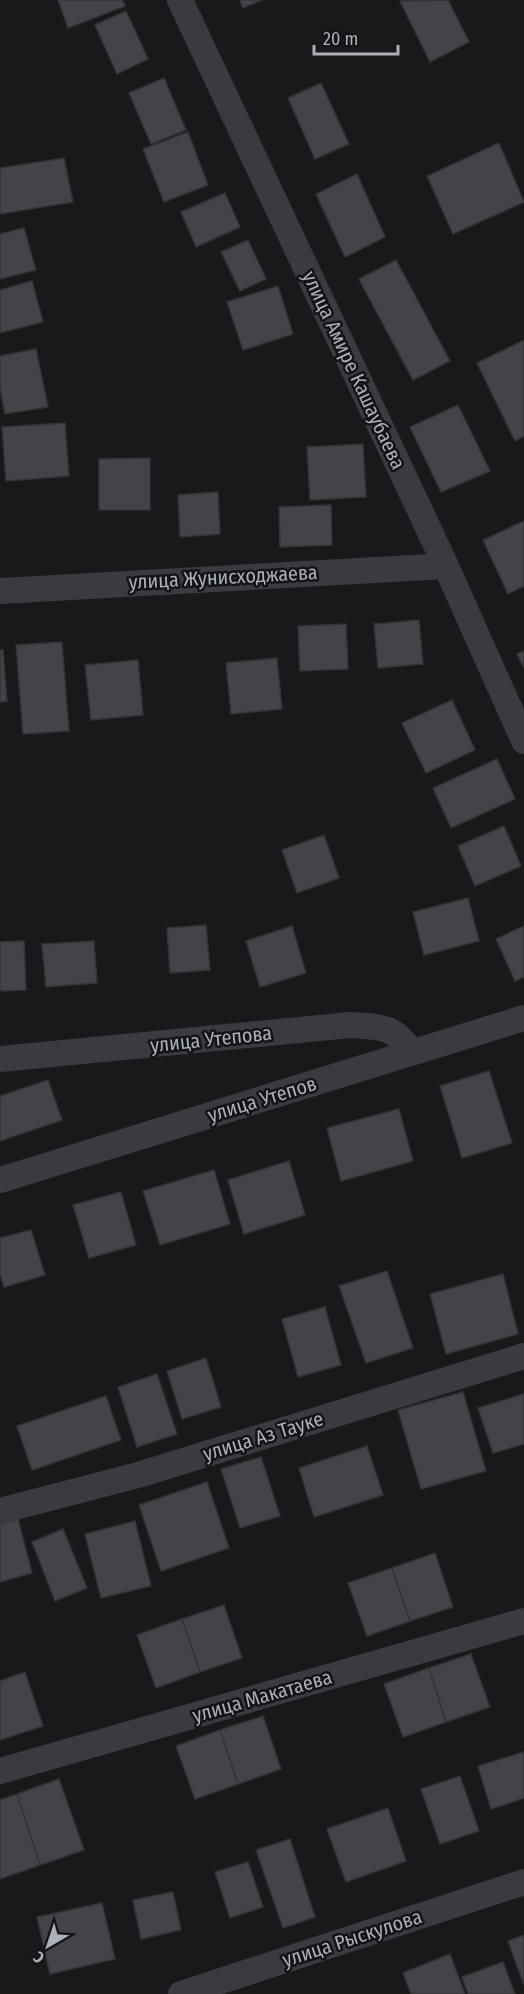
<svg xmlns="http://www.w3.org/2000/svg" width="524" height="1994" viewBox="0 0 524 1994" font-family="'Fira Sans Condensed',sans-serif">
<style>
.building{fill:#444448;stroke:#343337;stroke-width:1.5}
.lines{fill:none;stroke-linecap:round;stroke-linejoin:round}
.minor{stroke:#3a3b40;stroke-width:26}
.labels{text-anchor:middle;stroke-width:5;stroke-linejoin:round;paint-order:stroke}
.street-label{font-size:20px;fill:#acb0ba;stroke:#141416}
</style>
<rect width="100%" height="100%" fill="#19191b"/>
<path class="building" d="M58,0H122L125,6L68,28Z
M240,0H262L243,8Z
M448,0L469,42L430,62L400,1Z
M126,11L148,59L117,74L95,25Z
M164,78L186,130L151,144L129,93Z
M321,83L349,144L315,159L288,98Z
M188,132L208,185L164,202L143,149Z
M499,143L524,202L453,234L427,176Z
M64,158L73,202L0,214V168Z
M357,174L385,237L345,257L316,194Z
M225,193L240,227L196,247L181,212Z
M24,228L36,270L0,279V234Z
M248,240L266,279L240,291L221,252Z
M396,260L450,361L413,380L359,279Z
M32,281L43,322L0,333V290Z
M278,286L293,334L243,350L227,302Z
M524,340V436L515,441L477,363Z
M36,349L48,407L5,414L0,388V356Z
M458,405L490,471L441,492L410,427Z
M65,423L69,476L6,481L2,427Z
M363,444L366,497L310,500L307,447Z
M150,458V510H99V459Z
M218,492L220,534L180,537L178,495Z
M331,505L332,545L280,547L279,507Z
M524,521V586L508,594L483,540Z
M419,620L423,664L378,668L374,624Z
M346,624L348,669L300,671L298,626Z
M62,642L69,731L23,734L16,645Z
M0,650H3L7,701L0,702Z
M524,651V668L517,654Z
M277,658L282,709L231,714L226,663Z
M138,660L143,715L91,720L85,665Z
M452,700L475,750L426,773L402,723Z
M497,759L515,799L451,828L433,788Z
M504,826L521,866L475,886L458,846Z
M324,835L339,878L297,893L282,850Z
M468,898L479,941L424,955L413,912Z
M206,925L210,970L170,973L167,928Z
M292,926L306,973L260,987L246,941Z
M524,926V977L515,981L496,939Z
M24,941L26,990L0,991V942Z
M94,941L97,983L46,987L42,944Z
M489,1071L512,1143L462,1158L440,1086Z
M48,1080L62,1120L0,1141V1096Z
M399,1109L413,1161L341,1181L327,1128Z
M289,1161L305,1215L244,1234L228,1180Z
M214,1170L230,1224L160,1245L143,1191Z
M121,1192L136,1245L89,1258L73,1205Z
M31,1230L45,1275L4,1287L0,1274V1238Z
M387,1271L413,1348L366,1363L339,1286Z
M503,1274L518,1334L446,1354L430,1294Z
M325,1307L341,1365L298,1377L282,1319Z
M206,1358L221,1407L182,1419L167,1371Z
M157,1374L177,1434L137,1447L118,1387Z
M463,1392L486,1471L421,1489L398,1410Z
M524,1394V1444L493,1453L478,1408Z
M106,1396L121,1440L32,1470L17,1426Z
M367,1446L383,1495L314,1517L299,1468Z
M261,1457L280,1516L240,1528L221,1469Z
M207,1482L229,1548L161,1571L139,1505Z
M18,1519L32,1573L0,1582V1524Z
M135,1521L151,1586L101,1598L85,1534Z
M63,1529L87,1588L55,1601L32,1542Z
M435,1553L453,1607L410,1621L392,1568Z
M392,1568L410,1621L367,1636L348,1583Z
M224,1605L242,1658L200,1672L182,1619Z
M182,1619L200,1672L156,1688L137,1635Z
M471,1654L490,1707L446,1722L429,1668Z
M429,1668L446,1722L403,1737L384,1684Z
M25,1672L43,1726L0,1740V1681Z
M263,1716L281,1769L238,1784L220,1730Z
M220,1730L238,1784L195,1799L176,1746Z
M524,1752V1798L491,1809L478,1766Z
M460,1776L479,1831L440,1844L421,1789Z
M59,1779L84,1850L40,1865L17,1794Z
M17,1794L40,1865L0,1879V1800Z
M388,1808L406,1861L346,1882L327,1829Z
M290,1839L315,1917L283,1928L256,1850Z
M248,1862L263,1907L230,1918L215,1872Z
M173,1892L181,1930L141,1939L133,1900Z
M102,1903L115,1959L50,1974L37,1917Z
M524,1935V1985L508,1941Z
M450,1954L465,1994H411L403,1973Z
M503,1962L515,1994H468L462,1977Z"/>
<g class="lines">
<path class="minor" d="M180,0L446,566L524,741
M0,591L446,566
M0,1059L350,1025C380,1027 394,1025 411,1052
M0,1180L524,1018
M0,1511L138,1475L524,1356
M0,1771L524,1621
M181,1994L524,1882"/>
</g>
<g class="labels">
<g class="street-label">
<text transform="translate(354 370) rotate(65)" y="7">улица Амире Кашаубаева</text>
<text transform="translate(223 577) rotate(-3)" y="7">улица Жунисходжаева</text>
<text transform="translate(211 1039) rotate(-6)" y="7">улица Утепова</text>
<text transform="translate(262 1099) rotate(-17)" y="7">улица Утепов</text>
<text transform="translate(263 1436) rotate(-17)" y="7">улица Аз Тауке</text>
<text transform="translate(262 1696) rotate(-16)" y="7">улица Макатаева</text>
<text transform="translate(352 1938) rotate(-18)" y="7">улица Рыскулова</text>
</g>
</g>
<g transform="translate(48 1946) rotate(219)" stroke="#141416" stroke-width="4.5" paint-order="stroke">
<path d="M0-4.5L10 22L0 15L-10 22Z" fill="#acb0ba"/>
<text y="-9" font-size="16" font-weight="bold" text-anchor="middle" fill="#acb0ba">С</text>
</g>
<path d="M314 45v9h84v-9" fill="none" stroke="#acb0ba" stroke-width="3"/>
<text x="323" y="45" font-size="18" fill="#acb0ba" stroke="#141416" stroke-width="4.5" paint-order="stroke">20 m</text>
</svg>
